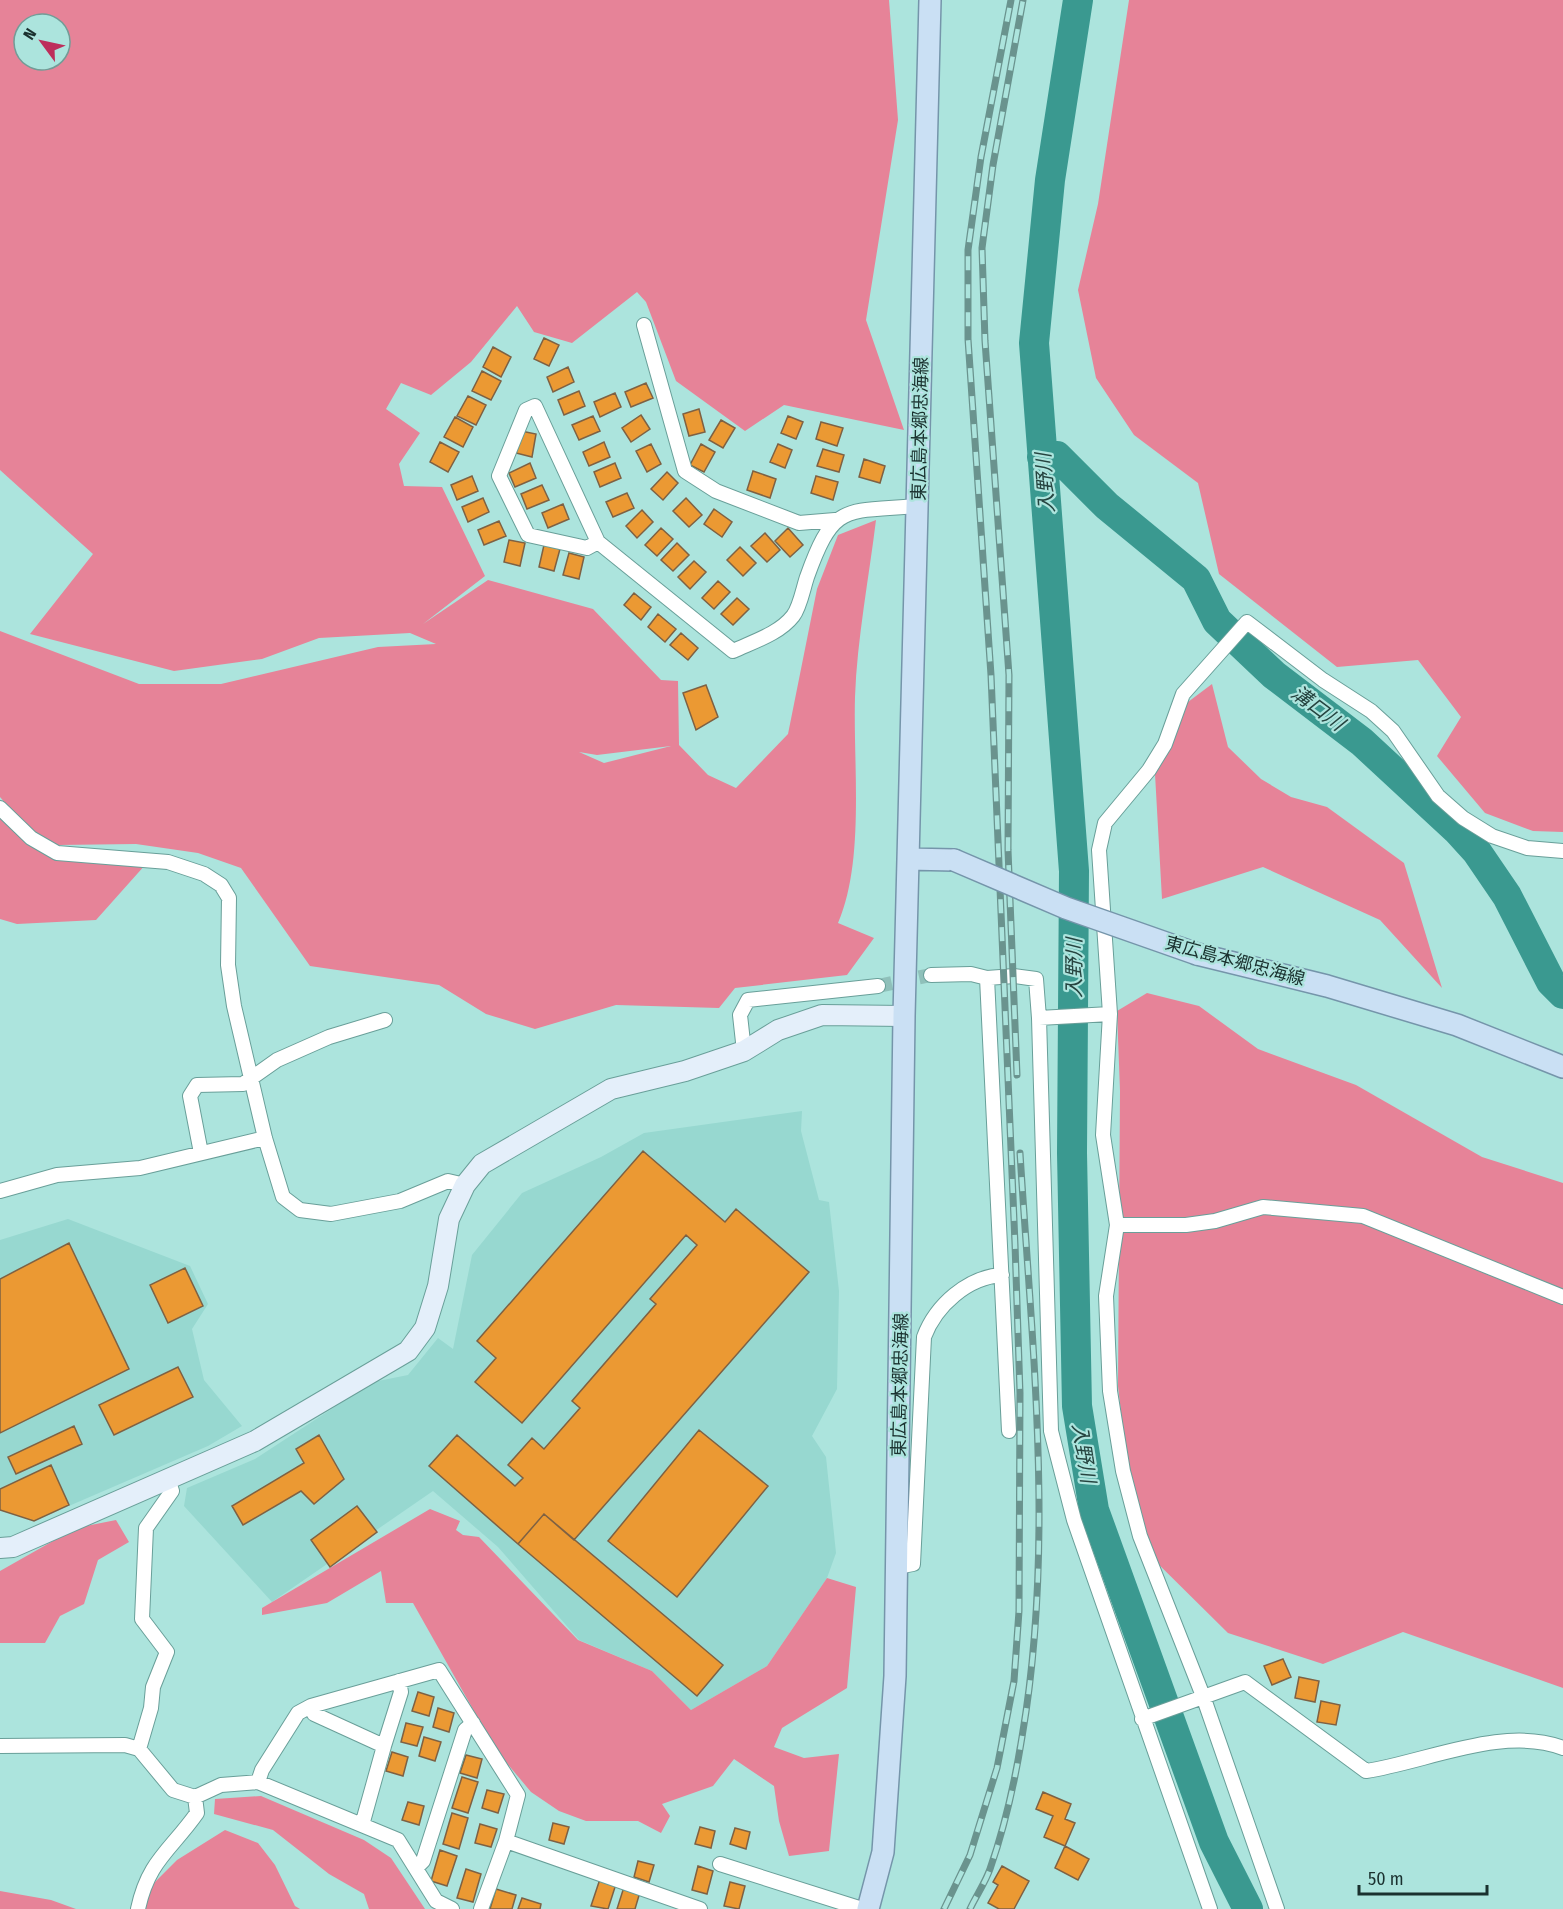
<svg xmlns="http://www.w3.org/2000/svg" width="1563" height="1909" viewBox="0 0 1563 1909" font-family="'Fira Sans Condensed','Noto Sans JP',sans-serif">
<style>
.built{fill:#97d8d0}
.green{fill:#e68398;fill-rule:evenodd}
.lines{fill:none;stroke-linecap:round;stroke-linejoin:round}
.river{stroke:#3a9990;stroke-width:30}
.building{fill:#eb9933;stroke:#7e6143;stroke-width:1.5}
.street-tunnel{stroke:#8fc0ba;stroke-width:14;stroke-dasharray:14 7;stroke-linecap:butt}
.street-casing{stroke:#699f99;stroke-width:16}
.secondary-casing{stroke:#699f99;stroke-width:22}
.primary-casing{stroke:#7595aa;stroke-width:24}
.street{stroke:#fff;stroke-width:14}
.secondary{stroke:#e4effa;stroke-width:20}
.primary{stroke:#cae0f4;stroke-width:21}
.rail-casing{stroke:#6a938e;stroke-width:7}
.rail{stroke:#ace4dd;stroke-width:4.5;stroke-dasharray:14;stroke-linecap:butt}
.primary-bridge-casing{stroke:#7595aa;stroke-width:24;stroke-linecap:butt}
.primary-bridge{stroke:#cae0f4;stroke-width:21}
.labels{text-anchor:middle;stroke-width:4.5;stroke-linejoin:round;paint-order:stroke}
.street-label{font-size:18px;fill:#1a312f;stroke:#ace4dd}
.water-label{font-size:20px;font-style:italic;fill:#264440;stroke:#ace4dd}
</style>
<rect width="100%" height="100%" fill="#ace4dd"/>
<path class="built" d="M802,1111L801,1131L819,1200L829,1202L839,1291L837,1389L812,1436L826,1457L836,1553L827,1578L767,1666L691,1710L652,1671L579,1640L498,1547L433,1491L272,1602L184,1506L187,1488L255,1459L373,1382L408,1375L438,1338L453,1349L472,1255L522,1193L601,1157L644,1133Z
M68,1219L190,1266L208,1304L192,1329L204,1380L242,1426L208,1446L34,1521L0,1510V1240Z"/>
<path class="green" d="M0,0H889L898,120L866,320L904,430L784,405L745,431L676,381L646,302L637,292L572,343L534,332L517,306L471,362L431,395L401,383L386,409L420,433L399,464L404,486L442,487L485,576L423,624L488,580L593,609L661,680L678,681L679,745L708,775L736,788L788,734L817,589L838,535L876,520C869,577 857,640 855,697C853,765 865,861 838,923L874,938L847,975L735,988L719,1008L616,1005L535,1029L486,1014L439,985L310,966L241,868L198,853L136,844L58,845L34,836L0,797V631L139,684H221L378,647L436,644L410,633L319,638L262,659L174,671L30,634L93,554L0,470ZM24,24H60V60H24ZM671,746L604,763L579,752L597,755Z
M1129,0H1563V832L1533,831L1485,813L1437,756L1461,717L1418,660L1337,667L1219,574L1198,483L1134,435L1096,378L1078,290L1098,204Z
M1212,684L1228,747L1261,779L1291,797L1327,807L1404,863L1442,988L1380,920L1263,867L1162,899L1155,774L1188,702Z
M0,817L27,843L55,859L146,864L96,920L17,924L0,919Z
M1147,993L1199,1006L1258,1049L1356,1085L1482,1157L1563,1183V1688L1403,1632L1323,1664L1228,1633L1136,1542L1118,1386L1120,1091L1117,1011Z
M430,1509L460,1521L456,1530L463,1535L479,1537L578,1640L652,1671L691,1710L767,1666L827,1578L856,1587L847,1688L782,1728L774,1747L804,1758L839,1754L829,1851L789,1856L779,1821L774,1786L734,1759L713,1786L662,1804L670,1816L661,1833L638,1821H586L559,1811L531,1792L496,1750L413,1603H386L381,1571L327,1603L262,1615V1608Z
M116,1520L129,1542L98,1560L84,1604L60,1616L45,1643H0V1571L76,1528Z
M261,1796L364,1840L391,1858L425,1909H369L364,1894L329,1874L273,1830L214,1814L215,1799Z
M225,1830L258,1843L275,1865L295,1906L300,1909H143L148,1889L177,1860Z
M0,1891L51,1900L76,1909H0Z"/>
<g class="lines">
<path class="river" d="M1078,0L1050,180L1034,343L1074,871L1072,1153L1077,1406L1094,1510L1214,1842L1248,1909
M1042,457L1057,456L1107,506L1196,579L1217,621L1274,675L1362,742L1457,830L1477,852L1507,896L1551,982L1563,994"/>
</g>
<path class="building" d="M544,338L559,345L549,366L534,359Z
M493,347L511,357L501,377L483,367Z
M568,367L574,382L553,392L547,377Z
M482,371L501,381L491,400L472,391Z
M646,383L653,398L631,407L625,392Z
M579,391L585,406L564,415L558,400Z
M615,393L621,407L600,417L594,402Z
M468,396L486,405L476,425L457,416Z
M699,409L705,432L689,436L683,414Z
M641,415L650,429L631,442L622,428Z
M593,416L600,431L579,440L572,425Z
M788,416L803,422L796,439L781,433Z
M455,417L473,427L463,447L444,437Z
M721,420L735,428L723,448L709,440Z
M821,422L843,428L837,446L816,439Z
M521,431L536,434L532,457L516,453Z
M440,442L459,452L448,472L430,462Z
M604,442L610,457L589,466L583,452Z
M651,444L661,464L647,472L636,451Z
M701,444L715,452L704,472L690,465Z
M778,444L792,450L785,468L770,462Z
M823,449L844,455L839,472L817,466Z
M864,459L885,466L880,483L859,477Z
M530,463L536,478L515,487L509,473Z
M615,463L621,478L600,487L594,472Z
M753,471L776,479L770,498L747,490Z
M667,472L678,483L663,500L651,489Z
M472,476L478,491L457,500L451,485Z
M816,476L838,482L833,500L811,493Z
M542,485L549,500L527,509L521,494Z
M627,493L634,508L613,517L606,502Z
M483,498L489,512L468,522L462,507Z
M686,498L702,515L689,527L673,511Z
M563,504L569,519L548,528L542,513Z
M714,509L732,522L722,537L704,524Z
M642,510L653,522L637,538L626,526Z
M499,521L506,536L484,545L478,530Z
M661,528L673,539L657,556L645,545Z
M788,528L803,545L790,557L775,541Z
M765,533L780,550L767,562L751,546Z
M509,540L525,543L520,566L504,562Z
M677,543L689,555L673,571L661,560Z
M544,545L560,549L554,571L539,567Z
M740,547L756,563L743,576L727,560Z
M569,553L584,557L579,579L563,575Z
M694,561L706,572L690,589L678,577Z
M718,581L730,592L714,609L702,598Z
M634,593L651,607L641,620L624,605Z
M737,598L749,609L733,625L721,614Z
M658,614L676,629L665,642L648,627Z
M681,633L698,648L688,660L670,645Z
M706,685L718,717L696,730L683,693Z
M643,1151L725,1222L736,1209L809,1272L574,1540L544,1514L518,1544L429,1466L457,1435L515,1486L523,1478L508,1465L532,1438L544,1449L580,1408L572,1401L656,1304L650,1299L697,1245L686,1235L522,1423L475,1382L496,1358L477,1341Z
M69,1243L129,1369L0,1433V1279Z
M185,1268L203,1306L168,1323L150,1285Z
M178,1367L193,1397L114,1435L99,1405Z
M74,1426L82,1444L16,1474L8,1457Z
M699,1430L768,1486L677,1597L608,1541Z
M319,1435L344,1479L314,1504L301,1491L243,1525L232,1506L304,1463L296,1449Z
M51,1465L69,1505L34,1521L0,1510V1489Z
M357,1506L377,1532L330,1567L311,1540Z
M544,1514L723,1665L697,1696L518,1544Z
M1283,1659L1291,1677L1272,1685L1264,1666Z
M1299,1677L1319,1681L1315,1702L1295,1698Z
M418,1692L434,1697L429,1716L412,1711Z
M1321,1701L1340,1705L1336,1725L1317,1722Z
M438,1708L454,1713L449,1732L433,1727Z
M406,1723L423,1727L417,1746L401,1742Z
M424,1737L441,1742L435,1761L419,1756Z
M392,1752L408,1757L403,1776L386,1771Z
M466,1755L482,1759L477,1778L460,1773Z
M462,1777L478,1782L468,1813L452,1808Z
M487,1790L504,1794L498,1813L482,1808Z
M1043,1792L1071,1804L1065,1819L1075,1823L1065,1846L1044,1837L1053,1816L1036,1809Z
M408,1802L424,1806L419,1825L402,1820Z
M452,1813L468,1818L459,1849L443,1844Z
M553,1823L569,1827L564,1844L549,1840Z
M480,1824L497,1829L491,1847L475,1843Z
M700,1827L715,1831L711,1848L695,1844Z
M735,1828L750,1832L746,1849L730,1844Z
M1065,1846L1089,1859L1078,1880L1055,1868Z
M440,1850L457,1856L447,1886L431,1881Z
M638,1861L654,1865L649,1882L634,1877Z
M698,1866L713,1871L707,1894L692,1890Z
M1002,1866L1029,1881L1014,1909H999L988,1903L998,1885L993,1882Z
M466,1869L481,1874L473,1902L457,1898Z
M600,1879L616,1884L608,1909L591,1906Z
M730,1882L745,1886L739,1909L724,1906Z
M624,1887L640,1892L635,1909H617Z
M496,1889L516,1895L512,1909H490Z
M522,1898L541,1904L540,1909H518Z"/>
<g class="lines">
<path class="street-tunnel" d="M878,986L931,975"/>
<defs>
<path id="street" d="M644,325L685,471L716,491L799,523L835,520
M598,542L587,548L528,535L499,476L526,410L535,406L598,542L733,651C752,642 779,634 793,616C800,607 803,589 807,577C834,502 844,512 918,506
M0,808L31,838L57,853L168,862L204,874L221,885L229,898L228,965L234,1006L265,1138L283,1197L300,1210L331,1214L400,1201L448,1181L465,1185
M931,975L971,974L987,978L1014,976L1036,979L1039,1018L1110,1014L1099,850L1105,823L1149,770L1165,744L1183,694L1247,622L1323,680L1371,711L1393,731L1438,796L1463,818L1492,836L1527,848L1563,851
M987,978L1009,1431
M1110,1014L1103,1135L1117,1225L1106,1296L1110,1391L1123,1471L1140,1536L1203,1696L1277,1909
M1039,1018L1051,1431L1074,1520L1210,1909
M744,1051L740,1015L748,1000L878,986
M201,1153L190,1096L197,1085L243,1084L277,1060L329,1037L385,1020
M0,1191L57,1175L140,1168L265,1138
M1117,1225H1186L1215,1221L1263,1207L1363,1216L1563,1297
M897,1567L913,1564L924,1337C936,1305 968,1277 1002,1275
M311,1706L314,1714L384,1746L362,1825
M1142,1719L1245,1682L1366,1771C1426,1762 1504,1725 1563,1748
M0,1746L125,1745L139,1749L173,1790L195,1797L221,1785L258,1782L398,1840L436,1901L452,1909
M384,1746L401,1692L399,1681
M139,1749L151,1708L153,1687L167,1652L142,1619L146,1528L172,1491L168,1479
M258,1782L262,1770L298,1713L311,1706L439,1670L518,1795L506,1841L700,1909
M720,1864L862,1909
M416,1868L423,1861L465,1730L473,1723
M138,1909C148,1861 171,1850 197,1813L195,1797
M481,1909L506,1841"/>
<path id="secondary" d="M0,1548L13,1547L255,1441L408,1351L425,1328L438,1286L449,1219L465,1185L482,1164L611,1089L685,1071L744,1051L778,1030L822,1015L904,1016"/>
<path id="primary" d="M908,859L954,860
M1197,954L1327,986L1457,1025L1563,1067
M868,1909L883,1852L895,1676L904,1016L930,0"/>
</defs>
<use href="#street" class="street-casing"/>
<use href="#secondary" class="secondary-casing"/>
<use href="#primary" class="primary-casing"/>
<use href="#street" class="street"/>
<use href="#secondary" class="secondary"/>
<use href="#primary" class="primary"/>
<defs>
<path id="rail" d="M1017,1075L1008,850L1009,675L985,341L982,248L993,165L1023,0
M944,1909L970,1855L997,1768L1014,1681L1019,1611L1020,1393L1015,1244L991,675L968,339V250L981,157L1011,0
M970,1909C976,1896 985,1883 990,1869C1005,1826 1015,1781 1022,1737C1055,1544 1032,1347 1020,1153"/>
</defs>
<use href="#rail" class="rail-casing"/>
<use href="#rail" class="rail"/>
<defs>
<path id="primary-bridge" d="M954,860L1066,908L1197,954"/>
</defs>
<use href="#primary-bridge" class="primary-bridge-casing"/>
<use href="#primary-bridge" class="primary-bridge"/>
</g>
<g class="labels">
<g class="street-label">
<text transform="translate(920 429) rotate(-89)" y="6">東広島本郷忠海線</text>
<text transform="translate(1235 961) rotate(15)" y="6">東広島本郷忠海線</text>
<text transform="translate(900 1385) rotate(-89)" y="6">東広島本郷忠海線</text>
</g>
<g class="water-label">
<text transform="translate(1045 483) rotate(-94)" y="7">入野川</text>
<text transform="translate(1318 708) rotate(37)" y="7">溝口川</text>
<text transform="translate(1074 968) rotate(-90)" y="7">入野川</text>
<text transform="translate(1084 1453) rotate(81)" y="7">入野川</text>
</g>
</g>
<g transform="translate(42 42) rotate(303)"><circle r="28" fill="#ace4dd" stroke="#729c97" stroke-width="1.5"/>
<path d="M0-4.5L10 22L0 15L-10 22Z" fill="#bd2e5b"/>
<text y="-9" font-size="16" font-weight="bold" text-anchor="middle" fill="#1a312f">N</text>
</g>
<path d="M1359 1885v9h128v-9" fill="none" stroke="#1a312f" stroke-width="3"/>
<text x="1368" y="1885" font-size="18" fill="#1a312f" stroke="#ace4dd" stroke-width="4.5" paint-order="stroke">50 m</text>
</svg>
